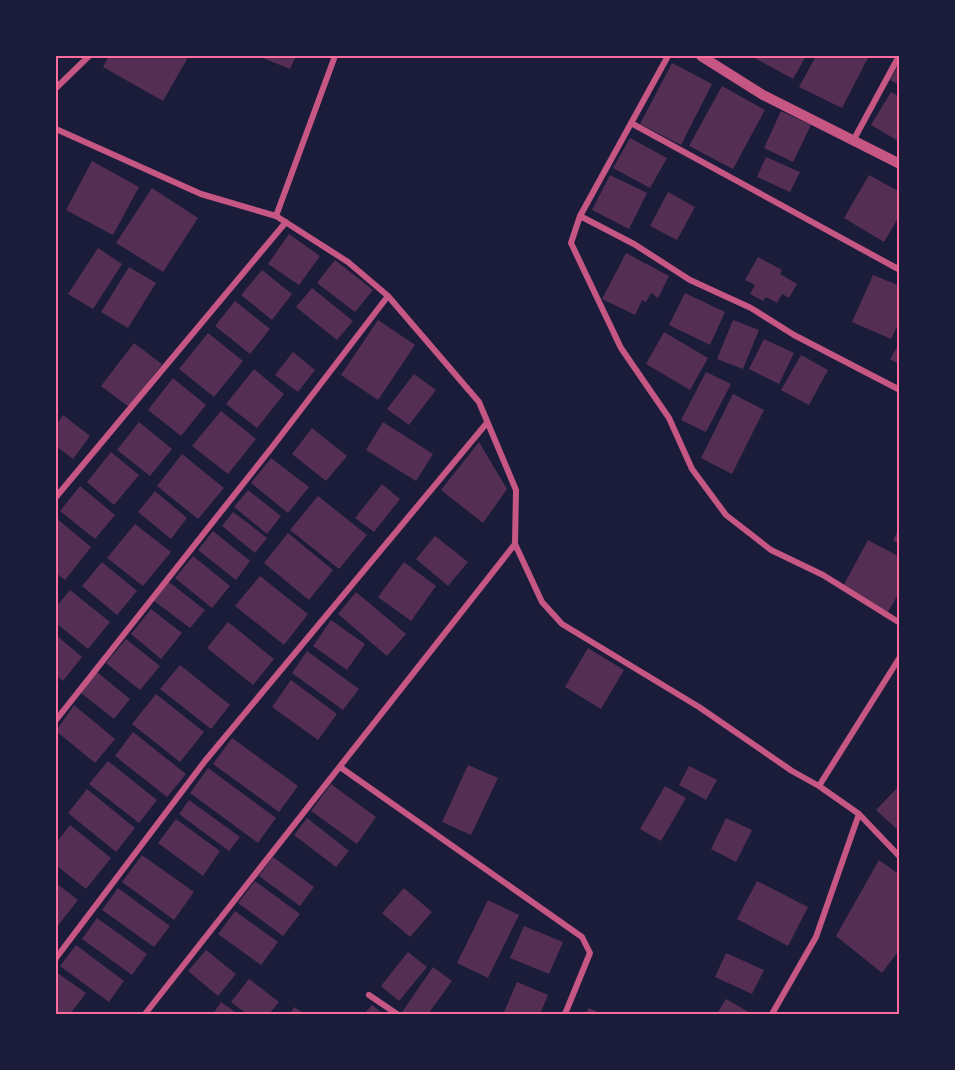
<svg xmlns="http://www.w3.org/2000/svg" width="955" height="1070" viewBox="0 0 955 1070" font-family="'Work Sans',sans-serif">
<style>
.building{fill:#542f53}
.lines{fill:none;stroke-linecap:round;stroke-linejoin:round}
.minor{stroke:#c65784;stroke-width:6}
.tertiary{stroke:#c65784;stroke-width:10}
.neatline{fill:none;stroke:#ff6b9d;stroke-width:2}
</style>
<rect width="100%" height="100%" fill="#1b1b3a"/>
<path class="building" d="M109,56H181L187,59L163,101L103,67Z
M258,56H296L290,69Z
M751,56H806L793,79Z
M816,56H869L842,108L799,87Z
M900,62V85L890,80Z
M672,63L712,84L681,145L640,124Z
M722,86L765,110L733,169L689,146Z
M891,92L900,97V142L871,125Z
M781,111L811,125L793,162L764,148Z
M630,138L667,158L650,188L613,168Z
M766,157L800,172L790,192L757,177Z
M92,161L139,187L113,235L66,210Z
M610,175L647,193L629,229L592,210Z
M869,175L900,192V215L884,242L844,218Z
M152,188L198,218L163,272L116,243Z
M668,192L695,207L677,240L650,226Z
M289,234L320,256L299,285L268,264Z
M98,248L122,264L93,309L68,294Z
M626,253L669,276L658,298L651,293L646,302L642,300L635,315L602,299Z
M758,257L782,270L780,274L797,284L789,298L782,294L777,303L766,297L763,301L750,294L755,285L745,280Z
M335,260L373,290L355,312L317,283Z
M129,267L156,283L128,328L101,312Z
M262,270L292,294L272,320L241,295Z
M873,275L900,286V320L891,339L852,322Z
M312,288L353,321L337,340L296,307Z
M685,293L725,312L710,345L669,325Z
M235,301L270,329L250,354L215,326Z
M378,320L415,345L378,400L341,375Z
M733,320L759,330L743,369L717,359Z
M664,332L708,358L690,390L646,364Z
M208,333L243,361L214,397L179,369Z
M764,339L794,353L779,384L749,369Z
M900,342V365L890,359Z
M134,343L162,364L129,407L101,386Z
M293,352L315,370L298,392L275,375Z
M801,355L828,370L809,405L781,390Z
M254,369L284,394L257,428L226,404Z
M706,372L731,384L706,432L681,420Z
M414,374L436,390L409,425L387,409Z
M173,378L206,405L181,436L148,410Z
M733,394L764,410L732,474L701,458Z
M221,411L256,439L228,474L192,446Z
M63,415L90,436L73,459L56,446V425Z
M139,422L172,449L150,476L117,450Z
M383,422L433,454L416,481L366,450Z
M312,428L347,456L326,481L292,454Z
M479,442L507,489L483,523L441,490Z
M111,452L139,475L114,505L87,482Z
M182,454L224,488L198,519L157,486Z
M271,458L309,487L288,513L251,483Z
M382,484L400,499L374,532L355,518Z
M80,486L115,515L95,539L60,511Z
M248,490L281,516L267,534L234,507Z
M155,491L187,518L171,539L138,512Z
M318,496L367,535L339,569L290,530Z
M233,512L267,538L255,553L222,526Z
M56,518L91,547L65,580L56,573Z
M135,524L171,552L143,586L107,558Z
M900,525V543L893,541Z
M213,531L250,561L236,580L198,550Z
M288,533L333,570L309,600L264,563Z
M435,536L468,562L448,586L416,559Z
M868,540L900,557V591L888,612L842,588Z
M193,556L230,586L212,608L175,578Z
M102,562L137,591L117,615L82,586Z
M404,562L436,586L411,621L378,597Z
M260,576L308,614L284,645L235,606Z
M169,582L205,610L190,628L154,601Z
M70,590L110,622L88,649L56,623V607Z
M356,592L406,634L387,656L338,614Z
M151,609L182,633L161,659L131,634Z
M331,620L365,644L347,670L313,646Z
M228,622L274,659L253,685L207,648Z
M56,635L82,657L63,681L56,675Z
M126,639L160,666L140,690L106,663Z
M588,648L624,670L601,709L565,687Z
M307,651L359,689L343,710L292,673Z
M180,665L230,705L211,729L160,689Z
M97,672L130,699L114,719L81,693Z
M291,680L337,714L318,740L272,707Z
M156,694L204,732L180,762L132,724Z
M74,705L115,739L95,763L56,731Z
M133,732L186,774L167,797L115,756Z
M232,738L298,786L279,812L213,764Z
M108,761L157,800L139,823L89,784Z
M468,765L498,778L471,835L442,822Z
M689,766L717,780L706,800L679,785Z
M208,768L276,818L258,843L190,793Z
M331,784L376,817L357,844L311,811Z
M665,786L686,798L661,841L640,829Z
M898,787L900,789V832L876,810Z
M87,789L135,828L116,852L68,813Z
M189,800L240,837L229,851L179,814Z
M307,818L349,851L336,867L294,835Z
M726,818L752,830L736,862L711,849Z
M176,819L220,851L203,876L158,843Z
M70,825L111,858L86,889L56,865V843Z
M142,855L194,892L174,920L122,882Z
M273,857L314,887L300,906L259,876Z
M879,860L900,875V949L882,973L836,936Z
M255,881L300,914L283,936L238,903Z
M757,881L808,907L788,946L737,919Z
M56,883L78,900L56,928Z
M118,888L170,926L154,947L102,910Z
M404,888L432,912L410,937L382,913Z
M488,900L519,915L488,978L457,963Z
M235,911L278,942L261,965L218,934Z
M97,918L147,954L132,975L82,939Z
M524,926L563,942L549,974L510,958Z
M76,945L124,981L109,1002L60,966Z
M206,950L236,974L218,996L188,971Z
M408,952L427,967L399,1001L381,986Z
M726,953L764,970L752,994L715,977Z
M433,967L452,981L428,1014H405L402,1012Z
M56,972L86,993L70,1014H56Z
M249,979L279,1002L269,1014H247L231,1002Z
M517,982L548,995L540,1014H510L504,1012Z
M726,999L752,1014H717Z
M221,1002L238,1014H213Z
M372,1005L383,1014H364Z
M294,1007L305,1014H290Z
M589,1008L602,1014H585Z"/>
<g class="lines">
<path class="minor" d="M668,56L580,216L571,243L621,348L669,418L692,469L726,515L771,550L823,575L900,623
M56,88L89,56
M631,123L900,270
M56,129L201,194L276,216L348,262L388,296L479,402L516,490L515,544L542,602L562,624L699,707L792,771L819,786L859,814L900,857
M853,141L899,56
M276,216L335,56
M580,216L634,244L690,280L751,308L794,335L900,390
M56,497L286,222
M56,720L273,446L388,296
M340,767L582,937L590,953L565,1014
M819,786L900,657
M56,958L205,761L486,424
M369,995L397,1014
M145,1014L515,544
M772,1014L816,937L859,814"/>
<path class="tertiary" d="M701,56L763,95L900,164"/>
</g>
<rect width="955" height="1070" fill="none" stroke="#1b1b3a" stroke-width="114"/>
<rect x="57" y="57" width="841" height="956" class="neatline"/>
</svg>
